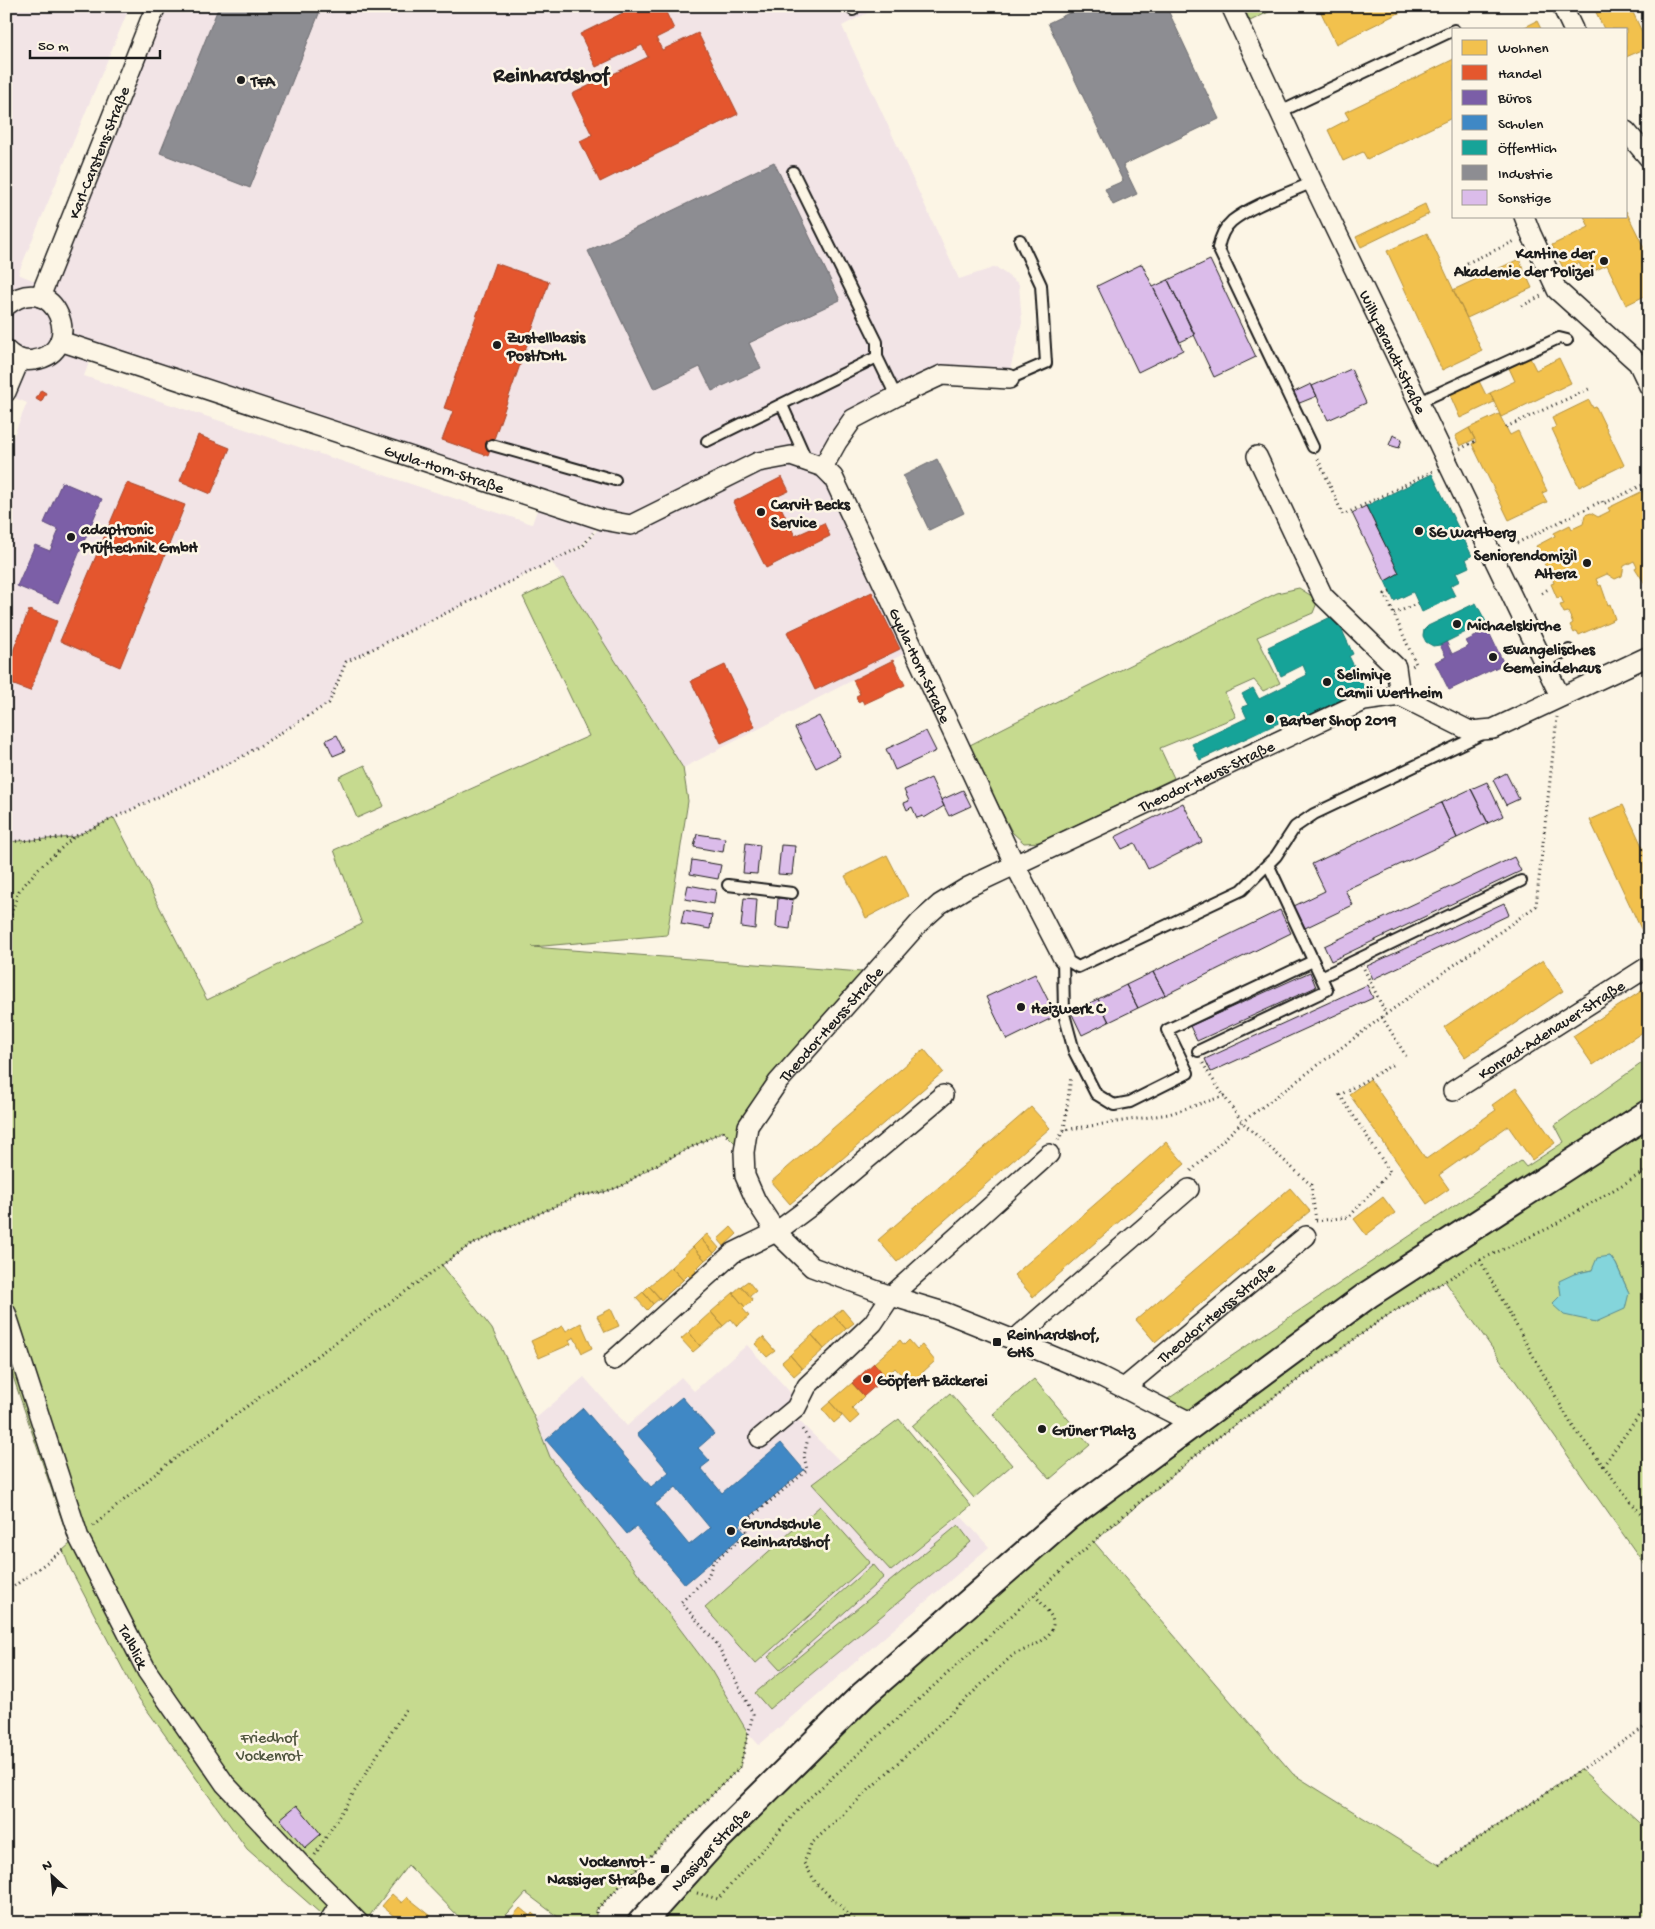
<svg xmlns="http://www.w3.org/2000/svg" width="1655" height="1929" viewBox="0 0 1655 1929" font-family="'Gochi Hand',sans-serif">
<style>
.built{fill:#f2e4e6;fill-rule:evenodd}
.green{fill:#c6da8f;stroke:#717b56;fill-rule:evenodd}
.water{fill:#84d5db;stroke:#5a8b8f}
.homes{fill:#f2c14e;stroke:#b2903f}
.shops{fill:#e4572e;stroke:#a84529}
.offices{fill:#7b5ea7;stroke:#5e4a7d}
.schools{fill:#3f88c5;stroke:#346892;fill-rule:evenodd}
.public{fill:#17a398;stroke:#187a73}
.industry{fill:#8d8d92;stroke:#6b6b6f}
.building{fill:#dbbcea;stroke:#1c1c1c}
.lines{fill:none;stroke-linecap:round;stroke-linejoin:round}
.lane-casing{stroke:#1c1c1c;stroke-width:14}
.street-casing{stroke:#1c1c1c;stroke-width:22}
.secondary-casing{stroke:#1c1c1c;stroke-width:30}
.path{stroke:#1c1c1c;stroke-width:3;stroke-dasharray:1 4;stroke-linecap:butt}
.lane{stroke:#fcf5e5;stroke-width:10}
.street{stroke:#fcf5e5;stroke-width:19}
.secondary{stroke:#fcf5e5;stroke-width:26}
.poi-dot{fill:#1c1c1c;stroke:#fcf5e5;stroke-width:2}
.labels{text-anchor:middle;stroke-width:5;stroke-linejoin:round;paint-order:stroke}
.poi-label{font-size:16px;font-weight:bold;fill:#1c1c1c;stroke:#fcf5e5;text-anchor:start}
.street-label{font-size:16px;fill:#1c1c1c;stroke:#fcf5e5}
.park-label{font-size:16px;fill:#4f553e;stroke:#fcf5e5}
.district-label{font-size:21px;font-weight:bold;fill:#1c1c1c;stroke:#fcf5e5}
</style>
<rect width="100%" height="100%" fill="#fcf5e5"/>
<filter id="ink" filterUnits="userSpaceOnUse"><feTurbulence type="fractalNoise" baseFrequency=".02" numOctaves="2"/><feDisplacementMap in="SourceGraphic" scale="10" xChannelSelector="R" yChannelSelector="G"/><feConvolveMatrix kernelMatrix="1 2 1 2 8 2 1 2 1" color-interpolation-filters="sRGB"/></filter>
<g filter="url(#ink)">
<path class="built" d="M6,6H130L18,274L45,285L156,6H881L842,26L959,279L996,267L1019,284L1022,323L1008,377L941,373L857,415L822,466L790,454L631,525L602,521L582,545L563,556L583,547L604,522L632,526L791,456L822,469L913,649L683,768L552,562L346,662L329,703L240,758L74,837L6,842V454L27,403L6,394ZM93,352L541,499L532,524L84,376Z
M747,1345L799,1402L791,1413L840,1461L813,1484L891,1571L961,1516L989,1547L759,1745L748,1733L711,1670L550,1457L535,1419L584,1377L627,1426L681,1377L694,1391Z"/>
<path class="green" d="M1243,6H1281L1250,21Z
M563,578L683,768L688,801L667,935L532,947L875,973L778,1082L744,1152L723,1131L645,1171L622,1186L604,1192L577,1196L467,1247L442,1265L492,1329L535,1419L550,1457L711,1670L748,1733L740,1767L596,1910V1923H566L526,1893L499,1923H465L408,1865L364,1923L340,1904L329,1921L247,1849L137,1696L69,1566L63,1550L70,1544L6,1356V842L74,837L114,818L207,1000L362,924L334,850L589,736L523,597Z
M1299,588L1318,600L1313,613L1257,637L1280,683L1263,691L1254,680L1225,693L1236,717L1160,748L1174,778L1040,842L1024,843L1012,832L968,746L1015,722L1277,593Z
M365,765L384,806L357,818L339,777Z
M1649,1058V1571L1445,1281L1385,1317L1213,1441L1094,1542L1293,1774L1439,1865L1581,1769L1649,1831V1923H641L715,1841L1192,1423L1159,1405L1521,1161L1526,1167L1564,1142L1555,1125ZM1610,1256L1616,1264L1629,1293L1596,1322L1582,1318L1552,1304L1561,1295L1574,1274L1592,1270Z
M1034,1379L1090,1445L1050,1479L993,1414Z
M950,1393L1012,1465L974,1498L912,1426Z
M899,1419L971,1506L891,1571L812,1484Z
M820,1506L870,1562L755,1664L705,1608Z
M958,1525L971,1542L769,1709L755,1693Z
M873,1564L884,1577L780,1670L768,1657Z"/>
<path class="water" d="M1610,1256L1616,1264L1629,1293L1625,1309L1596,1322L1564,1315L1552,1304L1561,1295L1559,1281L1574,1274L1592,1270L1597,1258Z"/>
<path class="homes" d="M1318,6H1413L1336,44Z
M1593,6H1630L1649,47L1626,57V29H1604Z
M1537,21L1541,29H1521Z
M1454,59V117L1367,159L1363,152L1343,161L1328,130L1349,119L1345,112Z
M1425,204L1429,214L1361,247L1356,237Z
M1626,211L1649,258V294L1626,305L1607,265L1585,275L1579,263L1564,270L1552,245L1589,227L1584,216H1626Z
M1427,233L1482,351L1442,370L1387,251Z
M1519,259L1532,288L1467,318L1453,290Z
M1530,358L1536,370L1559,358L1571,383L1501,417L1490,393L1515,381L1509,368Z
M1479,381L1486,395L1490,393L1494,402L1460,418L1450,395Z
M1589,400L1593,408L1596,407L1624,465L1579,487L1552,429L1556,427L1552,418Z
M1499,414L1510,435L1518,431L1547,491L1542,493L1547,502L1509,520L1472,444L1476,442L1469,428Z
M1469,428L1475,439L1460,446L1455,436Z
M1645,490L1649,498V597L1645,588L1647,587L1635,568L1637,567L1634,561L1624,566L1622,576L1615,579L1607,574L1596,579L1599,586L1601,585L1608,605L1610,604L1615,619L1579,635L1577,631L1574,633L1570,625L1573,623L1568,612L1564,613L1560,605L1564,604L1561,597L1557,598L1551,584L1554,583L1551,576L1547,577L1543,569L1546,567L1542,559L1539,560L1535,552L1538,550L1536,546L1555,536L1554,533L1570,525L1572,529L1583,524L1585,515L1591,513L1598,517L1610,511L1608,508Z
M1623,805L1649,861V925L1641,929L1590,820Z
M887,855L908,896L866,918L845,876Z
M1543,960L1563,991L1465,1057L1444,1027Z
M1649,986V1028L1593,1065L1573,1036Z
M924,1049L943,1072L790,1204L771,1182Z
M1370,1079L1426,1159L1496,1110L1492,1105L1516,1088L1555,1143L1532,1160L1508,1126L1439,1175L1449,1189L1427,1204L1349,1094Z
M1031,1107L1050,1128L897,1262L878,1240Z
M1166,1142L1185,1164L1033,1297L1014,1275Z
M1290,1188L1310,1211L1155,1342L1136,1320Z
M1383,1197L1395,1213L1366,1235L1354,1219Z
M731,1227L737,1234L724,1246L718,1239Z
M707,1234L719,1248L714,1253L701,1239Z
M701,1239L714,1253L705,1260L693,1247Z
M693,1247L705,1260L695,1270L697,1273L691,1278L688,1275L683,1280L671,1267Z
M671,1267L683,1280L661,1300L649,1286Z
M748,1281L756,1291L750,1296L741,1286Z
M649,1286L660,1298L653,1304L643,1292Z
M741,1286L753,1300L745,1307L733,1293Z
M643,1292L653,1304L647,1310L636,1298Z
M733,1293L745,1307L743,1309L749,1316L737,1326L731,1319L723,1326L711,1312Z
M611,1309L619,1326L605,1332L597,1316Z
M842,1309L854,1323L846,1329L834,1316Z
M711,1312L723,1326L700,1346L689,1332Z
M834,1316L846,1329L824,1349L812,1335Z
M581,1323L592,1348L582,1353L574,1337L569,1340L571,1344L539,1358L531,1341L563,1326L566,1331Z
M689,1332L700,1346L693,1352L681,1339Z
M812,1335L824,1349L802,1369L790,1355Z
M763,1337L775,1351L767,1357L755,1344Z
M900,1340L904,1345L909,1340L917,1349L922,1345L935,1361L910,1384L895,1368L886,1377L874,1363Z
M790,1355L802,1369L794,1376L782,1362Z
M852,1383L864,1396L852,1408L859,1416L850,1424L830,1402Z
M830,1402L842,1416L834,1423L822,1409Z
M392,1894L402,1903L407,1897L431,1916L426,1923H402L382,1906Z
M520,1908L530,1916L532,1913L543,1923H507Z"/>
<path class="shops" d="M637,6H663L674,29L656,38L662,50L698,33L738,114L600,182L580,141L592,135L572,94L648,57L642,45L596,67L580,34Z
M495,263L549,282L488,456L442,440L453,411L444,408Z
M41,390L46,393L41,402L36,399Z
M198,435L230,448L211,494L180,481Z
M782,477L789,491L776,497L795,536L824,523L830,536L766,568L733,502Z
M127,483L185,505L120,667L60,641Z
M872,592L900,649L815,690L787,632Z
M29,610L57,621L30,691L6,682V669Z
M893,660L905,685L864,704L862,700L858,702L856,696L860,694L853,680Z
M725,665L755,727L721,743L691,681Z
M874,1363L886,1377L864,1396L852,1383Z"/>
<path class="offices" d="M62,482L102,499L58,603L17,586L35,545L50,551L59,530L44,523Z
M1488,630L1504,664L1449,690L1435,662L1446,657L1440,645L1446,641L1452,654L1469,646L1466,641Z"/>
<path class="schools" d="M682,1397L714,1434L698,1448L710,1461L701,1468L722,1493L781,1443L804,1470L739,1526L745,1533L685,1584L636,1527L627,1534L546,1440L583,1408L651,1487L669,1472L637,1434ZM676,1487L710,1528L689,1545L655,1504Z"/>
<path class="public" d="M1432,474L1472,556L1466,559L1469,567L1456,573L1460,581L1450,586L1455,596L1422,612L1413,592L1394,601L1385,581L1399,573L1366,506Z
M1476,603L1486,622L1440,645L1433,646L1426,642L1423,636L1424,630L1428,626Z
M1335,615L1353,654L1349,656L1365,689L1290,724L1287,719L1200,760L1192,744L1247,718L1242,707L1248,705L1242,694L1253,688L1259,699L1307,675L1303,665L1281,676L1268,647Z"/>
<path class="industry" d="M219,6H322L250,188L160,153Z
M1084,6H1166L1219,119L1123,165L1137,194L1113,205L1105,189L1123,181L1048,23Z
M774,162L840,300L749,343L761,368L712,391L700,367L654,389L588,251Z
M937,459L964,513L929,530L903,476Z"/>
<path class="building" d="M1210,260L1256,357L1214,377L1168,280Z
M1142,264L1183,350L1138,372L1097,286Z
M1168,280L1195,335L1180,342L1153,287Z
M1351,369L1366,403L1328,420L1312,386Z
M1311,384L1317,396L1297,404L1292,393Z
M1393,435L1402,439L1399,448L1389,445Z
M1366,506L1399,573L1385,581L1352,513Z
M819,716L840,756L816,768L795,728Z
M926,731L936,751L895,770L886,749Z
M337,735L345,751L333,756L326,740Z
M1506,773L1519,799L1506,805L1493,780Z
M931,778L944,806L924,818L923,816L917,818L912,807L907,810L904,803L909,801L904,790Z
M1487,782L1503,816L1488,823L1471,789Z
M1471,789L1488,823L1457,838L1441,803Z
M963,790L971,806L949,816L941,800Z
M1183,803L1202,842L1148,869L1135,843L1122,849L1115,837Z
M1441,803L1457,838L1345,890L1353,905L1305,928L1294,906L1325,891L1312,864Z
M697,834L725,838L723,852L694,847Z
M746,843L760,845L757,874L743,873Z
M781,845L795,846L792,875L778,874Z
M1514,857L1521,871L1331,961L1324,946Z
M692,860L721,865L718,879L690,874Z
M688,885L716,890L714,904L685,899Z
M744,898L757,899L755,929L741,927Z
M778,898L793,900L790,929L776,927Z
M1504,903L1509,915L1373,979L1367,966Z
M684,910L712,915L710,929L681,924Z
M1280,910L1291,933L1165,995L1153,972Z
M1153,972L1165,995L1138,1008L1126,985Z
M1310,972L1316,987L1197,1041L1190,1026Z
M1035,974L1056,1016L1007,1040L986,997Z
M1126,985L1138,1008L1109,1022L1098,999Z
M1367,985L1373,998L1211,1072L1205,1059Z
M1098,999L1109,1022L1082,1035L1071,1012Z
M297,1805L321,1834L305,1848L280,1819Z"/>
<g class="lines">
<defs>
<path id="lane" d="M851,6L853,10
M1280,112L1454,30
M793,172L877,342V357L896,396
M1009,379L1046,363L1041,285L1020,240
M1419,402L1559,338L1567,340
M782,405L807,461
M707,441L877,357
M492,445L615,480
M1313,447L1218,248C1220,238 1224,228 1232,221C1252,205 1289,193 1313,182
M1543,662L1569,650
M728,885L792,893
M1063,958L1078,967L1242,890L1276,856L1295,827L1314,814L1480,735
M1063,958L1064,1014L1074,1051L1096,1094L1114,1105L1130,1102L1188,1073L1167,1030L1313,961
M1321,977L1521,881
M1198,1051L1327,990L1268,864"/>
<g id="street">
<path id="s1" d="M1231,6L1311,179L1560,696"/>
<path d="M1562,6L1573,29"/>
<path d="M1626,131L1649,158"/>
<path d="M1524,216L1531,234L1557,290L1638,363L1649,386"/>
<path id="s2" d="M40,297L156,6"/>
<path d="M6,306C55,266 88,352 34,360C24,362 14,358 6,350"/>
<path id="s3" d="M60,341L603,520L631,525L758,462L791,456L823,467L833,477L1015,865L1063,958"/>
<path d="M6,392L20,359"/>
<path d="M1257,456L1323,596L1396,667L1400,696"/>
<path d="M823,467L837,442L853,419L901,394L942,375L1009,379"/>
<path id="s4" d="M1453,1091L1649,966"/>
<path id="s5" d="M6,1313L79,1538L147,1671L225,1784L306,1870L359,1923"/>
<path d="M1014,1340L1189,1189"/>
<path d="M614,1360L733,1253L776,1232L815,1203L943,1095"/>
<path id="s6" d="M1124,1388L1306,1236"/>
<path id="s7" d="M1192,1423L1100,1376L1014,1340L944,1312L891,1296L812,1267L776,1232L756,1201L745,1176L744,1152L748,1126L778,1082L920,922L940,904L968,887L1364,701L1400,696L1470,731L1493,729L1649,656"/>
<path d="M760,1438L796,1408L807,1386L873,1323L891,1296L1049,1154"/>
<path d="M328,1923L340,1904"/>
</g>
<g id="secondary">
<path id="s8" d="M641,1923L715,1841L863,1695L1068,1516L1369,1294L1649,1113"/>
</g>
</defs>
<use href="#lane" class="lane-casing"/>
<use href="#street" class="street-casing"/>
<use href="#secondary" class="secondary-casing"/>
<path class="path" d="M1467,263L1515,241
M1522,306L1541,296
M1506,427L1591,388
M1460,449L1476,441
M1318,459L1343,515L1433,471
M1517,543L1602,501L1603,504L1649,482
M1390,592L1385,594L1416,664L1412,666
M1542,593L1550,588
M1394,614L1418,603
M6,842L73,837
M6,929L19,891L39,868L74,837L240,758L329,703L346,662L583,546L593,533
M1364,969L1386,1014
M1382,1017L1406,1056
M1203,1063L1209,1074L1224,1096
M1064,1130L1071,1076
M1058,1140L1064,1130L1169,1114L1224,1096L1242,1122L1311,1185L1316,1221
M1191,1171L1242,1122L1382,1017L1536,906L1557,717
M1316,1221L1349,1217L1390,1172L1340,1095L1392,1065
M1480,1260L1571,1424L1649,1525
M1603,1466L1649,1401
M93,1526L166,1465L467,1247L577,1196L604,1192L622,1186L644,1171L723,1131L729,1138
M6,1592L65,1549
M315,1855L407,1707
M1439,1865L1649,1724
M697,1893L718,1899L805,1802L1112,1525L1213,1441L1385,1317L1480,1260L1549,1228L1649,1169
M596,1923V1910L740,1767L753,1714L717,1644L681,1602L708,1577L713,1562L748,1533L742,1525L807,1470L804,1456L808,1438L800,1426
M858,1923L816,1883L804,1863L811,1844L1014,1654C1027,1649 1059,1638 1052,1618C1048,1610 1040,1602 1035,1595"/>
<use href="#lane" class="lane"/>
<use href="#street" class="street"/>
<use href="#secondary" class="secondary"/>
</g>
</g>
<g class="poi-dot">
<circle cx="241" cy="80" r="5"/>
<circle cx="1604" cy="261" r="5"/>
<circle cx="497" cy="345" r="5"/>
<circle cx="761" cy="512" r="5"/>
<circle cx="1419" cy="531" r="5"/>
<circle cx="71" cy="537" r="5"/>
<circle cx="1587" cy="563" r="5"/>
<circle cx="1457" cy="624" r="5"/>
<circle cx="1493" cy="657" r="5"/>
<circle cx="1327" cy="682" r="5"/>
<circle cx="1270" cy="719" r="5"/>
<circle cx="1021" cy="1007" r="5"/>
<rect x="992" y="1337" width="10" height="10" rx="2.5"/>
<circle cx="867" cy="1379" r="5"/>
<circle cx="1042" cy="1429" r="5"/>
<circle cx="731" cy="1531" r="5"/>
<rect x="660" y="1864" width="10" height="10" rx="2.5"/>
</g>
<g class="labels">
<g class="poi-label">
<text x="251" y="86">TFA</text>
<text x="1594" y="258" text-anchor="end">Kantine der<tspan x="1594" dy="18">Akademie der Polizei</tspan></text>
<text x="507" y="342">Zustellbasis<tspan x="507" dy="18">Post/DHL</tspan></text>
<text x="771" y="509">Carvit Becks<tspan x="771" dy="18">Service</tspan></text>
<text x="81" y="534">adaptronic<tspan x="81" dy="18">Prüftechnik GmbH</tspan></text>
<text x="1429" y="537">SG Wartberg</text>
<text x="1577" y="560" text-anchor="end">Seniorendomizil<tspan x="1577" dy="18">Altera</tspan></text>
<text x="1467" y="630">Michaelskirche</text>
<text x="1503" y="654">Evangelisches<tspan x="1503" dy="18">Gemeindehaus</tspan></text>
<text x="1337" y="679">Selimiye<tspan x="1337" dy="18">Camii Wertheim</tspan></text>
<text x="1280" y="725">Barber Shop 2019</text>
<text x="1031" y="1013">Heizwerk C</text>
<text x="1007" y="1339">Reinhardshof,<tspan x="1007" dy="18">GHS</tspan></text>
<text x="877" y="1385">Göpfert Bäckerei</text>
<text x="1052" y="1435">Grüner Platz</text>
<text x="741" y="1528">Grundschule<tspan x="741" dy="18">Reinhardshof</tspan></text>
<text x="655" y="1866" text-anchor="end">Vockenrot -<tspan x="655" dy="18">Nassiger Straße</tspan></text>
</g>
<g class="street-label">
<text dy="6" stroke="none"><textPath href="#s2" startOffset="156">Karl-Carstens-Straße</textPath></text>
<text dy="6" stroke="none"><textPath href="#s1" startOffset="382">Willy-Brandt-Straße</textPath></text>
<text dy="6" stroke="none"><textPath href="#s3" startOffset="405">Gyula-Horn-Straße</textPath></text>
<text dy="6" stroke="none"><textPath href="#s3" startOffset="1031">Gyula-Horn-Straße</textPath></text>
<text dy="6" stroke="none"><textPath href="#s7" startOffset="1166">Theodor-Heuss-Straße</textPath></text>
<text dy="6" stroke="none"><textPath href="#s7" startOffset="708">Theodor-Heuss-Straße</textPath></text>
<text dy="6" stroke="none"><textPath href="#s4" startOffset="116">Konrad-Adenauer-Straße</textPath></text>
<text dy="6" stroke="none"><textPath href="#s6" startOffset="119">Theodor-Heuss-Straße</textPath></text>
<text dy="6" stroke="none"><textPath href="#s5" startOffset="358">Talblick</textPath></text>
<text dy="6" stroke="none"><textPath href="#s8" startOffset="101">Nassiger Straße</textPath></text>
</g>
<g class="park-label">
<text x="269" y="1742">Friedhof<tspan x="269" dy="18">Vockenrot</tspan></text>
</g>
<g class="district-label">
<text x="551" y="81">Reinhardshof</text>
</g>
</g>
<rect width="1655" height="1929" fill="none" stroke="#fcf5e5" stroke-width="25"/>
<rect x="12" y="12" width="1630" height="1904" fill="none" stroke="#1c1c1c" stroke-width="2" filter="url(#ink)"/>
<rect x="1452" y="28" width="175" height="190" fill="#fcf5e5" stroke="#a29e95"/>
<rect x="1462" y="40" width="25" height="15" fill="#f2c14e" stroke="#a29e95"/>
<text x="1498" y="52" font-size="15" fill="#1c1c1c">Wohnen</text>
<rect x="1462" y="65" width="25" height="15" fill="#e4572e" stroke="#a29e95"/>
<text x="1498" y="78" font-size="15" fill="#1c1c1c">Handel</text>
<rect x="1462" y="90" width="25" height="15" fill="#7b5ea7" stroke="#a29e95"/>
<text x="1498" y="102" font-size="15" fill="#1c1c1c">Büros</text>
<rect x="1462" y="115" width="25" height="15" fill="#3f88c5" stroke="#a29e95"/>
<text x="1498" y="128" font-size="15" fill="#1c1c1c">Schulen</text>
<rect x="1462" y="140" width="25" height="15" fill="#17a398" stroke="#a29e95"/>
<text x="1498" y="152" font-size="15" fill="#1c1c1c">Öffentlich</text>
<rect x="1462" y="165" width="25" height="15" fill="#8d8d92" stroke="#a29e95"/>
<text x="1498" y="178" font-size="15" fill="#1c1c1c">Industrie</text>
<rect x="1462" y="190" width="25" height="15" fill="#dbbcea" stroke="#a29e95"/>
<text x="1498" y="202" font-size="15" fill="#1c1c1c">Sonstige</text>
<g transform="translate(52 1876) rotate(334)" stroke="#fcf5e5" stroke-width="4" paint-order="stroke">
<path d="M0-4L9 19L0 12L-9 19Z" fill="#1c1c1c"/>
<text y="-8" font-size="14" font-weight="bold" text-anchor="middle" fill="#1c1c1c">N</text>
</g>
<path d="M30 50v8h130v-8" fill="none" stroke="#1c1c1c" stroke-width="2.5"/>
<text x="38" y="50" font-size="15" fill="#1c1c1c" stroke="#fcf5e5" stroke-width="4" paint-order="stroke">50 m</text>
</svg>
